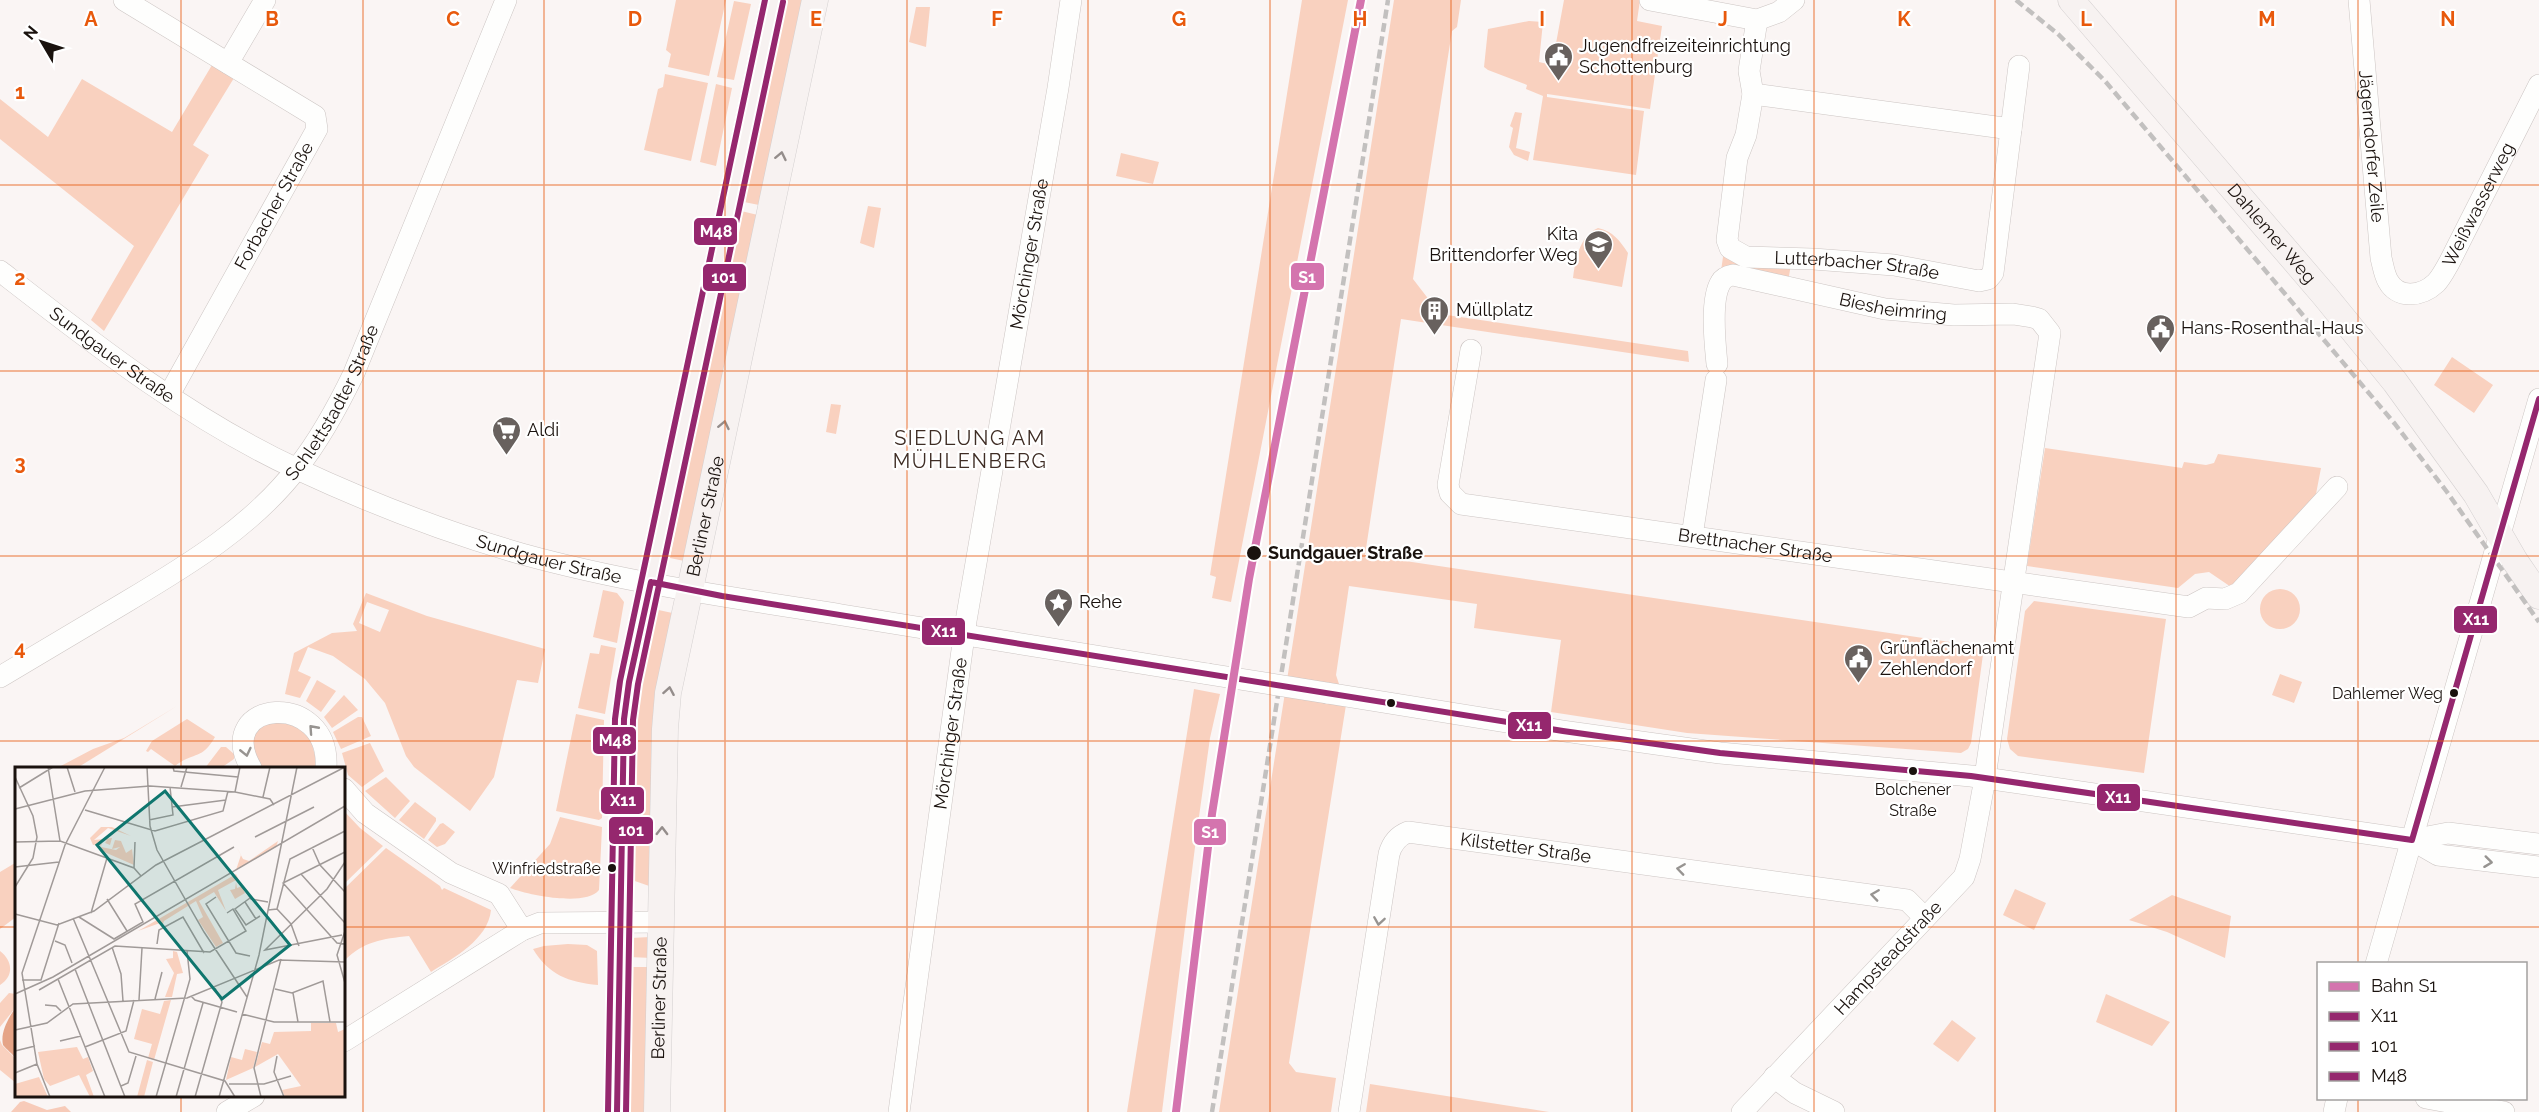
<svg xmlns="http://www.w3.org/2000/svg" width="2539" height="1112" viewBox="0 0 2539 1112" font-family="Raleway,sans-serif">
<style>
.green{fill:#f9d1bf;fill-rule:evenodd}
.forest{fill:#f7cbb9}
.water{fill:#e5a487}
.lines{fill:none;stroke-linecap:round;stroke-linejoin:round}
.minor-casing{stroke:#ccc5c3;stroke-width:22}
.major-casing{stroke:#d4d0d0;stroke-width:27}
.minor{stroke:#fefefd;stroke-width:21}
.major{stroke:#f7f2f1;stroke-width:26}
.rail{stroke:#c2c0bf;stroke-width:4.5;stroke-dasharray:9 4.5;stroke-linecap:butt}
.minor-bridge-casing{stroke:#ccc5c3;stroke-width:22;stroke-linecap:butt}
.minor-bridge{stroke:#fefefd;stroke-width:21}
.bus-1-casing{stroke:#fff;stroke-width:10}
.bus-2-casing{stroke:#fff;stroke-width:10}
.bus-3-casing{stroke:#fff;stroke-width:10}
.bus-1{stroke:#95276e;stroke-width:6}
.bus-2{stroke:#95276e;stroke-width:6}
.bus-3{stroke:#95276e;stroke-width:6}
.rail-1-casing{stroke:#fff;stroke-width:12}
.rail-1{stroke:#d474ae;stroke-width:8}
.oneway{stroke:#948d8b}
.oneway2{stroke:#979491}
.grid{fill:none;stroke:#e8590c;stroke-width:1.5;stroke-opacity:0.55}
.stop-dot{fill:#1a120e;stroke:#fff;stroke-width:2}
.labels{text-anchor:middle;stroke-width:4.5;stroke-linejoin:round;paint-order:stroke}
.bus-label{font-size:16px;fill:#1a120e;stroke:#fff;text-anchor:end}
.poi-label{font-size:18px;fill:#1a120e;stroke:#fff;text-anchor:start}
.street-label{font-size:18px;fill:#1a120e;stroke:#fff}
.stop-label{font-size:18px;font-weight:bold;fill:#1a120e;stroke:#fff;text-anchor:start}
.neighbourhood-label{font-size:20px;letter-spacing:1.5px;fill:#3f2d25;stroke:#fff}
.inset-road{fill:none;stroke:#a09a98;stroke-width:1.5}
.view{fill:#0f766e;fill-opacity:0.15;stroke:#0f766e;stroke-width:3}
.inset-edge{fill:none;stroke:#1a120e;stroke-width:3}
.grid-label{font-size:20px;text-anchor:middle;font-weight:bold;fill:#e8590c;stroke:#fff;stroke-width:4.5;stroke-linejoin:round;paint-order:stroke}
.line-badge{stroke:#fff;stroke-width:2}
.badge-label{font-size:16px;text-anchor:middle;font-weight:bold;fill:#fff}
</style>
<rect width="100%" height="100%" fill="#faf5f4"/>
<path class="green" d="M676,0H726L709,76L668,67L671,54L666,50Z
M781,0H808L764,206L739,201Z
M1302,0H1348L1231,602L1212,598L1216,577L1210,575Z
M1394,0H1461L1457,27L1452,31L1413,279L1440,314L1688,351L1689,362L1401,319L1365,555L1984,647L1971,743L1968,749L1961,753L1687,733L1551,712L1561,640L1474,628L1477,604L1349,586L1336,675L1346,705L1289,1063L1296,1072L1336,1078L1331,1112H1219Z
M1564,0H1640L1637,21L1662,26L1650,109L1547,94V97L1644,111L1636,175L1533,160L1543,96L1526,89L1527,85L1488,70L1484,67L1488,29L1529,21L1543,22L1539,62L1552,65Z
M734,1L751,4L734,80L717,77Z
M916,7H930L926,47L909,42Z
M212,65L234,78L193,145L209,155L104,331L91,320L134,246L0,139V99L48,137L82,79L172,132Z
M665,74L708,83L691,161L644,150L658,89L663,87Z
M716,84L732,88L716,166L700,162Z
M1515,112L1522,113L1516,148L1530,152L1528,161L1514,155L1509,147L1513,128L1510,126Z
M1121,153L1159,162L1153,184L1116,176Z
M868,206L881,208L874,248L860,243Z
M737,210L762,216L689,562L670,558L679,513L676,496Z
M1598,228C1613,231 1620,241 1628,253L1622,287L1573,278C1575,260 1580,235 1598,228Z
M1724,250L1791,264L1788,282L1720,278Z
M2452,357L2493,385L2474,413L2434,385Z
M831,404L841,405L836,434L826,432Z
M2045,448L2182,468L2184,462L2206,465L2214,463L2218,454L2321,468L2316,494L2231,587L2209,572L2195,574L2178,588L2027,566Z
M2260 609a20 20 0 1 1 40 0a20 20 0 1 1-40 0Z
M603,590L617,593L624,602L617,643L593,637Z
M366,593L427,616L545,649L538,683L517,680L494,777L470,811L414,767L406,756L385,703L365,679L333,656L308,647L298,671L311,677L300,698L285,694L294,653L332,633L357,631L353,624ZM367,602L389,610L380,632L359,623Z
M2034,601L2166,619L2144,773L2018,756L2010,749L2007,739L2025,611Z
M654,609L677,614L655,888L629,879L632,729Z
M601,645L616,648L605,714L578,708L590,653L599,654Z
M2280,674L2302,682L2294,703L2272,695Z
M317,680L336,691L321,712L306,701Z
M1194,689L1220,694L1210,738L1197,831L1162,1112H1127Z
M344,695L358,710L332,728L324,717Z
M177,706L77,768H57L93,749L124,738Z
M576,714L604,720L602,818L599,820L556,811Z
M358,717H362L371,736L341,749L333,732Z
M187,719L215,737C201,761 194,751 175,766L151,749L148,752L146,751L152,741Z
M265,720L296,724L311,740L318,768H256L250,757L257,723Z
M370,743L384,771L362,787L348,775L342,753Z
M221,747H226L234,754V759L221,768H205Z
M386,777L410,801L395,818L365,791Z
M415,802L436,818V821L424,839L399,820Z
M344,811L360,828L383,846L344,884Z
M560,817L602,827L599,890C586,907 528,895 510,888L550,844Z
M443,823L455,832L445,844L437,847L428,840L440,824Z
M386,848L440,886L442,890L444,888L491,910C488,940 453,958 431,972L409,936C382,939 364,941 344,961V889Z
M15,863L16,917L0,929V872Z
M2015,889L2046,903L2034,930L2003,915Z
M2172,895L2231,916L2225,958L2167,932L2129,920Z
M650,937L653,958L628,957L631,938Z
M568,944L587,945L597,951L598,985C568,982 549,975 533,949L544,946Z
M0,951C13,961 14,976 0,985Z
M628,967H653L650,1112H625Z
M9,993L16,994V1007L0,1027V1003Z
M2106,994L2170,1022L2152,1046L2096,1022Z
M1952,1020L1976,1038L1958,1062L1933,1044Z
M0,1040L2,1045L16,1059V1083L0,1070Z
M1370,1084L1549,1112H1366Z"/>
<path class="forest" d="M24,1101L47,1110L65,1106L71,1112H11L20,1102Z"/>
<path class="water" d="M16,1007V1059C12,1053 7,1050 3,1045C0,1032 9,1017 16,1007Z"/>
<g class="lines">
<defs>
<g id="minor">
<path d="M124,0L315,116L317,129L169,395"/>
<path d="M1650,0L1757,20L1779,12L1794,0"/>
<path id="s1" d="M2359,0L2381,258C2383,265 2384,274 2388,281C2398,299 2421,297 2436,283C2441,278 2445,270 2449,263L2539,85"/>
<path id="s2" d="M1757,20L1749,71L1753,94L1746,135L1737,158L1727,240L1730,248L1746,257L1813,259L1894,265L1979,281L1988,279L1993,273L2019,66"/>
<path d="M228,63L265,0"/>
<path d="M1753,94L2011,129"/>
<path id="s3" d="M0,271C94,344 189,419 297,469C370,503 445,532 522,554C627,583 735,598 842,615C964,635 1086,655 1208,674"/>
<path id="s4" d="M1471,350L1448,485L1450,493L1461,504L2189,607L2206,598L2225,599L2239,593L2337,487"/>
<path id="s5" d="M1717,364C1715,344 1710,299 1721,282C1723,278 1728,276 1733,275L1885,309L1954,315L2013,314L2032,317L2039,319L2050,333L1984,784L1970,859L1964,877L1742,1112"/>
<path d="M1692,536L1716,380"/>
<path id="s6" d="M0,677C42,652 84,627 126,602C188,565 253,526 298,467C321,438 338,406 354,373L506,0"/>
<path d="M1327,693L1563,731L1720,753L1971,776L2412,840L2448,833L2539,844"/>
<path d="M251,768C212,699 331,689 326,768"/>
<path d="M344,789L365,813L451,873L499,894L522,930"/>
<path d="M2412,840L2438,855L2539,867"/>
<path d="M2376,964L2539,399"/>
<path d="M344,1041L522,930L540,923L661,922"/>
<path d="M1774,1077L1795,1093L1834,1112"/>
<path d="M2426,1098L2504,1112"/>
<path d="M227,1112L254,1096"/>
<path id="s7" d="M899,1112L966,621L1058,88L1071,0"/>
<path id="s8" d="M1349,1112L1389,854C1392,843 1398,836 1408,832L1907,900L1925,918"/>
<path d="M2334,1112L2337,1098"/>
</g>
<g id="major">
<path id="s9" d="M2071,0L2325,296L2395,382L2476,494L2515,561L2539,596"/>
<path d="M617,1112L624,719L629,682L774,0"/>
<path id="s10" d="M657,1112L665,729L668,693L815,0"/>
</g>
</defs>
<use href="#minor" class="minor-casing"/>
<use href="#major" class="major-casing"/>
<use href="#minor" class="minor"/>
<use href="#major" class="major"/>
<path class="rail" d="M2016,0L2058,34L2105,81L2395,424L2447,492L2539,622
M1212,1112L1388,0"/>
<defs>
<path id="minor-bridge" d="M1208,674L1327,693"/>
</defs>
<use href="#minor-bridge" class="minor-bridge-casing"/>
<use href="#minor-bridge" class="minor-bridge"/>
<defs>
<path id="bus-1" d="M651,582L722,596L1563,731L1720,753L1971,776L2412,840
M2412,840L2539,399
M617,1112L624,719L629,682L651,582"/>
<path id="bus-2" d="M626,1112L633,720L638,684L783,2"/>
<path id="bus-3" d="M608,1112L615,719L620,681L765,0"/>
</defs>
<use href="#bus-1" class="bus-1-casing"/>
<use href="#bus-2" class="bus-2-casing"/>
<use href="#bus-3" class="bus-3-casing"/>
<use href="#bus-1" class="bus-1"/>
<use href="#bus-2" class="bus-2"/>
<use href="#bus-3" class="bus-3"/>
<defs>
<path id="rail-1" d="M1176,1112L1212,814L1249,579L1361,0"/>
</defs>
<use href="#rail-1" class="rail-1-casing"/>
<use href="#rail-1" class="rail-1"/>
</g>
<defs><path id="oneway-chevron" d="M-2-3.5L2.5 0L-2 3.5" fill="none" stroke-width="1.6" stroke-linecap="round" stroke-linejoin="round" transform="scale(1.5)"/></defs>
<g class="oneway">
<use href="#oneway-chevron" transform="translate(781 156) rotate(-78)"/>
<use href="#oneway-chevron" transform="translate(724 425) rotate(-78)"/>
<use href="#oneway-chevron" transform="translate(669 691) rotate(-80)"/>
<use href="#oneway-chevron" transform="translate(662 831) rotate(-89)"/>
</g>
<g class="oneway2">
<use href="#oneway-chevron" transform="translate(313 729) rotate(-132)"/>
<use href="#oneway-chevron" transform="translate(246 752) rotate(77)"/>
<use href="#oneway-chevron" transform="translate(2488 862) rotate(7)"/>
<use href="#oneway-chevron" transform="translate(1681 869) rotate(-172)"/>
<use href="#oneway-chevron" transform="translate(1875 895) rotate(-172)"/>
<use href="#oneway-chevron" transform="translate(1379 921) rotate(99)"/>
</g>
<path class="grid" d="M181,0V768M363,0V1112M544,0V1112M725,0V1112M907,0V1112M1088,0V1112M1270,0V1112M1451,0V1112M1632,0V1112M1814,0V1112M1995,0V1112M2176,0V1112M2358,0V964M0,185H2539M0,371H2539M0,556H2539M0,741H2539M0,927H16M344,927H2539M181,1096V1112M2358,1098V1112"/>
<defs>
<symbol id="civic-pin" viewBox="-11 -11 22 30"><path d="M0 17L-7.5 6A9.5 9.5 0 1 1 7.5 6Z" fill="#68615e" stroke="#fff"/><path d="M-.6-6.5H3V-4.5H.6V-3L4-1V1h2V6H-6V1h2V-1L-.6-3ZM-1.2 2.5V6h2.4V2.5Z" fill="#fff"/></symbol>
<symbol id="school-pin" viewBox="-11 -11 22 30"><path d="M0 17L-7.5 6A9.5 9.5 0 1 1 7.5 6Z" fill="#68615e" stroke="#fff"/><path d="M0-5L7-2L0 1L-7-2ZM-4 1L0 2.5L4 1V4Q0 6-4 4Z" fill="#fff"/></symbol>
<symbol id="building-pin" viewBox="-11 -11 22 30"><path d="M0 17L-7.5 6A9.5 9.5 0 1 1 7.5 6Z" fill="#68615e" stroke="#fff"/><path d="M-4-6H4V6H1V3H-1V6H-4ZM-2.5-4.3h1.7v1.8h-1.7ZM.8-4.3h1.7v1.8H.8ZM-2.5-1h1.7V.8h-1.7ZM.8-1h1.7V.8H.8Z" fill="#fff"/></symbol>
<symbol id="supermarket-pin" viewBox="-11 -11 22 30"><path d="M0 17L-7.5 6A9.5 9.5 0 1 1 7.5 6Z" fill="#68615e" stroke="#fff"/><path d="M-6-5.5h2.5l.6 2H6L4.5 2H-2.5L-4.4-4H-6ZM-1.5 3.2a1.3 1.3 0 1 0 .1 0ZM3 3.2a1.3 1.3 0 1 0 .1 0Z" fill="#fff"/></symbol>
<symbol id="sight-pin" viewBox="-11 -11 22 30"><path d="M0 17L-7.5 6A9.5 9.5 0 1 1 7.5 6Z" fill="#68615e" stroke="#fff"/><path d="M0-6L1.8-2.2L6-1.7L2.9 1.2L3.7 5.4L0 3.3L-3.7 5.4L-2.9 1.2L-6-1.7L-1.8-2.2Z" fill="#fff"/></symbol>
</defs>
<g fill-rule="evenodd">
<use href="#civic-pin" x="1542" y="40" width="33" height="45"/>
<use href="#school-pin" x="1582" y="228" width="33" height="45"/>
<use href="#building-pin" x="1418" y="294" width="33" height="45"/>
<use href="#civic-pin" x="2144" y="312" width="33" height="45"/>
<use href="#supermarket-pin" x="490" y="414" width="33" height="45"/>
<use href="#sight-pin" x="1042" y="586" width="33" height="45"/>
<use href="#civic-pin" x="1842" y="642" width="33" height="45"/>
</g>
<g class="stop-dot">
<circle cx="1254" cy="553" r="8"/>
<circle cx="2454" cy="693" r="5"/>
<circle cx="1391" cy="703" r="5"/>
<circle cx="1913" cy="771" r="5"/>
<circle cx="612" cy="868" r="5"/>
</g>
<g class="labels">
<g class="bus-label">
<text x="2443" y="699">Dahlemer Weg</text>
<text x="1913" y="795" text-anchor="middle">Bolchener<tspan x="1913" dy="21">Straße</tspan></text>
<text x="601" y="874">Winfriedstraße</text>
</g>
<g class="poi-label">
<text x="1579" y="52">Jugendfreizeiteinrichtung<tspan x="1579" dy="21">Schottenburg</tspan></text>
<text x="1578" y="240" text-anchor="end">Kita<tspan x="1578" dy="21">Brittendorfer Weg</tspan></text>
<text x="1456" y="316">Müllplatz</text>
<text x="2181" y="334">Hans-Rosenthal-Haus</text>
<text x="527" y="436">Aldi</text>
<text x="1079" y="608">Rehe</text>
<text x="1880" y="654">Grünflächenamt<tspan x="1880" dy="21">Zehlendorf</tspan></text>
</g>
<g class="street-label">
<text dy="6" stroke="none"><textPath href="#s1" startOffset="147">Jägerndorfer Zeile</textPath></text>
<text dy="6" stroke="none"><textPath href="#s1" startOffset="428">Weißwasserweg</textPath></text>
<text transform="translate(274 206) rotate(-61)" y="6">Forbacher Straße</text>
<text dy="6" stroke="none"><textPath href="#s9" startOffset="308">Dahlemer Weg</textPath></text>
<text dy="6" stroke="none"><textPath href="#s7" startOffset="868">Mörchinger Straße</textPath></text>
<text dy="6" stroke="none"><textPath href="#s2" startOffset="362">Lutterbacher Straße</textPath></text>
<text dy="6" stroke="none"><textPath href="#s5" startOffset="261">Biesheimring</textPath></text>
<text dy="6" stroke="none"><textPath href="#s3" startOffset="140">Sundgauer Straße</textPath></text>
<text dy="6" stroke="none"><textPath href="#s6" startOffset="440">Schlettstadter Straße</textPath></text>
<text dy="6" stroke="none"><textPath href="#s10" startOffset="600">Berliner Straße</textPath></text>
<text dy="6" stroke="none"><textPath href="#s4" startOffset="458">Brettnacher Straße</textPath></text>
<text dy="6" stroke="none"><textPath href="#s3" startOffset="626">Sundgauer Straße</textPath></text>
<text dy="6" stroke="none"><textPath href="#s7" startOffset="382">Mörchinger Straße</textPath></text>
<text dy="6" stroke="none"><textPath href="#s8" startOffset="410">Kilstetter Straße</textPath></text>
<text transform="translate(1888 958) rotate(-47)" y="6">Hampsteadstraße</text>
<text dy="6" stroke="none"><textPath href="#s10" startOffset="114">Berliner Straße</textPath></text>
</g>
<g class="stop-label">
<text x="1268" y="559">Sundgauer Straße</text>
</g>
<g class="neighbourhood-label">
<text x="970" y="445">SIEDLUNG AM<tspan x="970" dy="23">MÜHLENBERG</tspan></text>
</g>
</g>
<g transform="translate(15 767)">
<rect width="330" height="330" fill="#faf5f4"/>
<path d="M86,60H97L116,69L93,61L79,73L97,71L95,78L90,76L92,73L87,74L86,80L101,83L105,80L97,82L100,73L106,74L111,86L117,82L119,98L87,84L85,77L78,78L75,71ZM263,74L261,80L221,103L226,88L221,79L228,92L234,94ZM221,107L230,126L220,132L215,123L220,122L221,115L222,121L227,119L223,112L203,123L211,144L199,125L184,134L208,176L201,180L183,153L188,150L181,134L149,154L147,160L145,156L123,164ZM158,184L162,185L168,206L162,207L157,230H150L159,206L151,192L158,191ZM156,233L139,293L133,291L137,277L119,272L127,242L145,247L149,234ZM296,256H321L323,265L330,262V330H270L267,323L286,319L263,287L240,300L247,275L255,277L259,265L296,264ZM62,280L68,292L73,290L78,304L71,308L79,330H75L64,308L35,319L29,312L23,285ZM230,282L242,285L238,301L211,313L216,290L227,293ZM132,293L138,295L129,330H122ZM24,310L33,330H0V317Z" fill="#f9d1bf"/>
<path class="inset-road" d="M33,0L45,74L119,101L126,109M52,0L60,25M132,0L135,59L142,83L189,165L232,230M158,0L159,4L223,10M0,10L18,49L22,70L18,91L0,120M166,20L172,0M4,21L38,0M220,25L225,0M248,30L255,0M157,40L211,33M0,42L70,24L135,19L220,25L255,32L259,38M70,43L140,64L208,44L213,24M134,53L158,48L155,20M240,70L299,40M0,75L45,74M297,80L305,98L330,125M330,85L268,116L322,176L330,177M0,100L44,95M119,101L120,75M286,107L330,156M231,124L236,132L253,135M201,130L191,137L221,186L235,189M235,131L220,142L231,158L245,149M92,132L112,164M230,135L241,152M262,142L276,157L284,179M253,143L262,142L275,92L330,64M76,146L92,91M0,147L42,158L79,144L141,98L330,0M64,150L99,172L128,155L120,137L219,80M58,151L114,285L210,314L220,330M330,164L322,188L330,216M327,168L250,183L312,122L330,95M40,174L50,178L57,196M142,177L144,163L168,150L189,186M97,180L106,207L108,234M60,202L110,330M43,212L90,330M7,213H26L44,156M260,222L277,226L308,214L315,255M24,223L100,179L195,185L231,164L218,142L212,146M278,226L283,255M0,227L38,210L330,39M176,229L180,233L222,245M140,232L147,205M124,233L127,181M30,238L41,239L46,244M227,247L259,255H330M0,263L32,256L58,237L172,231L264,193L330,195M45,274L66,269M70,280L111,264L119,233M0,284L20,279M262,289L259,305L269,330M0,306L22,297M214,317H249L276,309M106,319L113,316L121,289M35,330L22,297L7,206L50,78L90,0M141,330L175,212L172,184M161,330L188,236M180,330L207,235L199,219M204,330L244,188L282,0M246,330L239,301L266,192"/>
<path class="view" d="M150,24L275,178L207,232L82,78Z"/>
<rect width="330" height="330" class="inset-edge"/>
</g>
<g class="grid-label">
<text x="91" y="26">A</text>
<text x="272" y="26">B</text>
<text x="453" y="26">C</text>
<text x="635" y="26">D</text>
<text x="816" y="26">E</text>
<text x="997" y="26">F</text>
<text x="1179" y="26">G</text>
<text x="1360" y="26">H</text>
<text x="1542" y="26">I</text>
<text x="1723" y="26">J</text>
<text x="1904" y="26">K</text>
<text x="2086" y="26">L</text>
<text x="2267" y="26">M</text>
<text x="2448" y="26">N</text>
<text x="20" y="99">1</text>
<text x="20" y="285">2</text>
<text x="20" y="470">3</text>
<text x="20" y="655">4</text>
</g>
<g class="line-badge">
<rect x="693" y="217" width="45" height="29" rx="6" fill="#95276e"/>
<rect x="1290" y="262" width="35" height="29" rx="6" fill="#d474ae"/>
<rect x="702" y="263" width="45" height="29" rx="6" fill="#95276e"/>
<rect x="2453" y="605" width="45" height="29" rx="6" fill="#95276e"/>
<rect x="921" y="617" width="45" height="29" rx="6" fill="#95276e"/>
<rect x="1507" y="711" width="45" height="29" rx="6" fill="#95276e"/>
<rect x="592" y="726" width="45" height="29" rx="6" fill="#95276e"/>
<rect x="2096" y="783" width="45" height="29" rx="6" fill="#95276e"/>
<rect x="600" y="786" width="45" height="29" rx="6" fill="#95276e"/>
<rect x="608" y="816" width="46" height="29" rx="6" fill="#95276e"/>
<rect x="1193" y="818" width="34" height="28" rx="6" fill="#d474ae"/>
</g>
<g class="badge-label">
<text x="716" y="237">M48</text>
<text x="1307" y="283">S1</text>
<text x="724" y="283">101</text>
<text x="2476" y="625">X11</text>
<text x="944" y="637">X11</text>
<text x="1529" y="731">X11</text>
<text x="615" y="746">M48</text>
<text x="2118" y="803">X11</text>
<text x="623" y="806">X11</text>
<text x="631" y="836">101</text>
<text x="1210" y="838">S1</text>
</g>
<rect x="2317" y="962" width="210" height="138" fill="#ffffff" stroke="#a3a09f" stroke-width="1.5"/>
<rect x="2329" y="982" width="30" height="9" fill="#d474ae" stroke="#a3a09f" stroke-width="1.5"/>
<text x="2371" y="992" font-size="18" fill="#1a120e">Bahn S1</text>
<rect x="2329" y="1012" width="30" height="9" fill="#95276e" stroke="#a3a09f" stroke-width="1.5"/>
<text x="2371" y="1022" font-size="18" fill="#1a120e">X11</text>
<rect x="2329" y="1042" width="30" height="9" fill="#95276e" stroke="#a3a09f" stroke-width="1.5"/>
<text x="2371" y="1052" font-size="18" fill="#1a120e">101</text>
<rect x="2329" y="1072" width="30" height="9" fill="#95276e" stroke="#a3a09f" stroke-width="1.5"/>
<text x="2371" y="1082" font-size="18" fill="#1a120e">M48</text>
<g transform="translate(42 42) rotate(309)" stroke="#ffffff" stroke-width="4.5" paint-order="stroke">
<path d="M0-4.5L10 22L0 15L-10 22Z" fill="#1a120e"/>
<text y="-9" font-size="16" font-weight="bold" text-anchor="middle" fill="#1a120e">N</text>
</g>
</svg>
